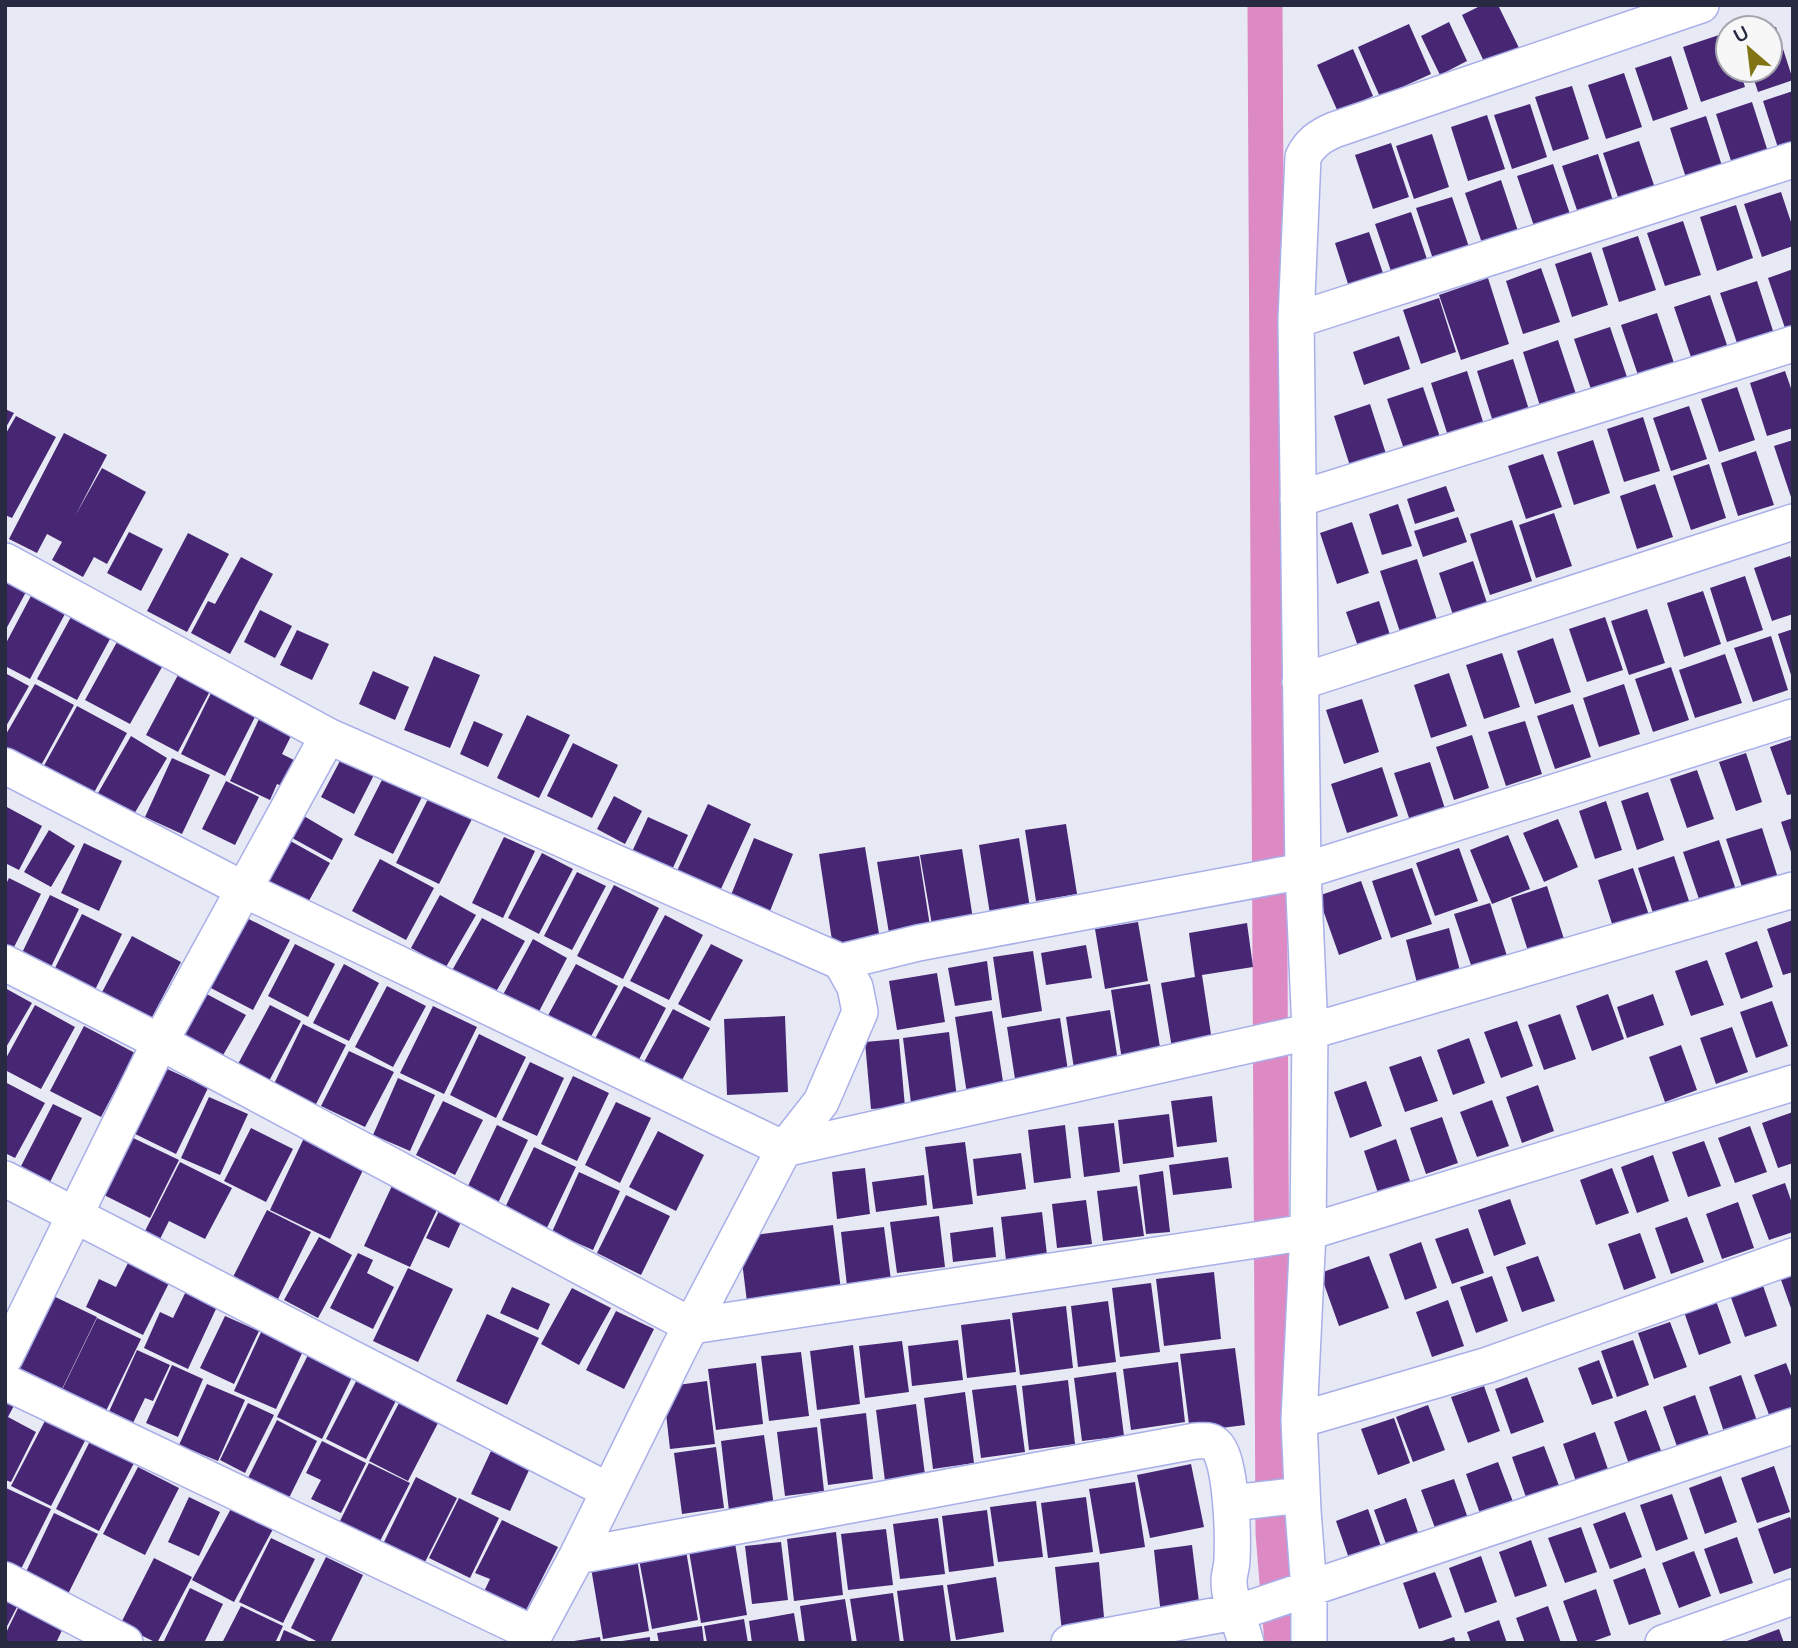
<svg xmlns="http://www.w3.org/2000/svg" width="1798" height="1648" viewBox="0 0 1798 1648" font-family="Mulish,sans-serif">
<style>
.lines{fill:none;stroke-linecap:round;stroke-linejoin:round}
.canal{stroke:#dd89c3;stroke-width:35}
.building{fill:#472774}
.street-casing{stroke:#a9afe8;stroke-width:38}
.street{stroke:#fff;stroke-width:35}
</style>
<rect width="100%" height="100%" fill="#e7e9f5"/>
<g class="lines">
<path class="canal" d="M1265,5L1273,1533L1282,1643"/>
</g>
<path class="building" d="M1482,5H1498L1522,54L1488,70L1462,15Z
M1449,22L1467,61L1440,75L1421,36Z
M1409,24L1431,74L1380,97L1358,47Z
M1776,27L1793,80L1758,92L1751,70H1770V29Z
M1728,32V70H1740L1745,87L1701,102L1683,47Z
M1353,49L1373,96L1338,112L1317,65Z
M1671,56L1688,109L1653,121L1635,68Z
M1624,73L1642,127L1606,139L1588,85Z
M1572,86L1589,139L1553,151L1535,97Z
M1793,91V150L1780,154L1763,101Z
M1752,102L1769,155L1733,167L1716,114Z
M1530,104L1547,157L1512,169L1494,115Z
M1487,115L1505,169L1468,181L1451,127Z
M1706,116L1723,169L1687,181L1670,128Z
M1432,134L1449,187L1414,199L1396,146Z
M1639,141L1657,194L1621,206L1603,153Z
M1391,143L1409,197L1373,209L1355,155Z
M1598,154L1615,207L1580,219L1562,166Z
M1553,164L1571,217L1535,229L1517,176Z
M1501,180L1519,234L1483,246L1465,193Z
M1781,192L1793,228V246L1762,257L1744,204Z
M1452,197L1470,250L1434,262L1416,208Z
M1736,205L1753,258L1717,271L1700,217Z
M1411,212L1429,265L1393,277L1375,224Z
M1683,221L1701,275L1665,286L1647,233Z
M1369,232L1384,276L1349,287L1335,243Z
M1638,236L1656,290L1619,302L1602,248Z
M1591,252L1608,305L1572,317L1555,264Z
M1541,268L1560,322L1523,334L1506,281Z
M1793,269V328L1786,331L1768,278Z
M1488,278L1509,344L1461,360L1439,295Z
M1757,281L1774,334L1738,346L1720,293Z
M1710,295L1728,348L1692,360L1674,307Z
M1439,298L1456,352L1421,364L1403,310Z
M1657,313L1675,366L1639,378L1621,325Z
M1610,327L1628,380L1592,392L1574,339Z
M1399,336L1410,369L1364,385L1353,352Z
M1558,340L1576,394L1540,406L1523,352Z
M1513,359L1530,413L1494,425L1477,371Z
M1467,371L1484,425L1448,436L1431,383Z
M1785,371L1793,394V428L1767,436L1750,383Z
M1423,387L1441,440L1405,452L1387,399Z
M1737,387L1755,440L1719,452L1701,399Z
M1370,404L1387,457L1351,469L1334,416Z
M1689,406L1707,459L1671,471L1653,418Z
M5,409L14,413L5,429Z
M16,416L56,437L12,518L5,515V435Z
M1643,417L1660,471L1624,482L1607,429Z
M64,433L107,455L75,516L102,468L146,492L107,564L94,557L83,577L52,560L62,542L47,534L37,553L9,539Z
M1593,440L1610,493L1574,505L1557,452Z
M1793,440V500H1792L1774,446Z
M1756,451L1774,505L1738,516L1721,463Z
M1543,454L1562,507L1526,519L1508,466Z
M1709,464L1726,518L1691,530L1673,476Z
M1655,484L1673,537L1637,549L1620,496Z
M1446,486L1455,511L1415,524L1407,499Z
M1398,504L1412,546L1382,555L1369,514Z
M1554,513L1572,566L1536,578L1519,525Z
M1458,517L1467,542L1423,557L1414,531Z
M1512,520L1532,581L1490,595L1470,534Z
M1352,522L1369,573L1337,584L1320,533Z
M129,532L163,549L141,591L107,573Z
M188,533L229,554L187,632L147,611Z
M1790,556L1793,564V614L1772,621L1754,568Z
M241,557L273,574L230,654L191,633L208,601L215,604Z
M1417,559L1438,623L1401,635L1380,571Z
M1473,561L1488,606L1454,618L1439,573Z
M1745,576L1763,630L1727,642L1710,588Z
M5,581L26,592L5,631Z
M1703,591L1721,644L1684,657L1667,603Z
M32,594L66,612L30,679L5,666V645Z
M1379,601L1392,641L1360,652L1346,612Z
M1647,609L1665,663L1629,675L1611,621Z
M260,610L292,626L275,658L244,642Z
M71,617L110,639L77,700L37,679Z
M1605,617L1623,670L1587,682L1569,629Z
M1793,629V678H1792L1778,634Z
M297,630L329,644L312,680L280,665Z
M1771,636L1788,690L1753,702L1734,648Z
M1553,638L1571,692L1535,704L1517,651Z
M117,642L162,667L130,724L85,700Z
M1502,653L1520,707L1484,719L1466,665Z
M1725,654L1742,703L1695,718L1679,670Z
M434,656L480,675L450,748L404,730Z
M1671,667L1689,720L1653,732L1635,679Z
M373,671L409,687L395,720L359,704Z
M5,673L29,686L5,728Z
M1449,673L1467,726L1431,738L1414,685Z
M178,675L210,691L178,752L146,735Z
M35,684L74,705L38,771L5,753V736Z
M1624,684L1640,734L1599,747L1583,698Z
M213,689L258,711L225,776L181,754Z
M1362,699L1379,752L1344,764L1326,710Z
M1573,704L1591,757L1555,769L1537,716Z
M77,706L127,733L91,798L41,771Z
M527,715L570,735L539,798L497,778Z
M259,719L292,734L282,754L296,761L284,787L277,784L270,800L230,781Z
M474,721L503,734L488,767L460,754Z
M1525,721L1542,774L1506,786L1488,732Z
M1472,735L1489,788L1454,800L1436,747Z
M131,736L167,758L130,821L94,800Z
M1793,739V794L1787,795L1770,747Z
M573,743L618,765L592,818L547,796Z
M1746,753L1762,802L1736,811L1719,762Z
M342,757L375,773L354,814L321,797Z
M172,758L210,775L182,834L145,817Z
M1430,762L1447,815L1412,827L1394,773Z
M1382,767L1398,816L1347,833L1331,784Z
M1697,770L1714,819L1687,828L1670,779Z
M384,776L423,795L393,854L354,835Z
M226,781L259,797L235,845L202,829Z
M1648,792L1664,840L1637,850L1621,801Z
M614,796L642,811L625,844L597,829Z
M429,797L472,819L439,884L396,863Z
M1606,801L1622,850L1595,859L1579,811Z
M708,804L751,824L720,891L677,871Z
M5,806L42,826L19,870L5,863Z
M297,812L343,839L332,860L285,834Z
M648,817L688,835L671,872L631,854Z
M1793,818V854L1792,855L1781,822Z
M1558,819L1578,867L1544,882L1523,833Z
M1066,824L1077,894L1036,901L1025,830Z
M1762,828L1779,881L1744,893L1726,839Z
M49,830L75,846L51,887L24,872Z
M1508,835L1530,889L1492,904L1470,850Z
M504,837L535,851L503,918L472,903Z
M285,838L330,863L306,906L261,881Z
M754,838L793,854L770,911L731,895Z
M1019,838L1030,908L990,914L979,845Z
M1719,840L1737,893L1701,905L1683,852Z
M84,843L122,861L99,911L61,893Z
M865,847L880,940L833,947L819,854Z
M1459,848L1478,901L1435,916L1416,863Z
M962,849L973,919L932,925L920,855Z
M542,853L573,869L539,934L508,918Z
M919,856L930,926L889,933L877,862Z
M1674,856L1692,910L1656,922L1638,868Z
M380,859L434,888L406,940L352,911Z
M1412,868L1432,924L1391,938L1372,881Z
M1633,868L1651,921L1615,933L1598,880Z
M577,872L606,886L572,950L544,936Z
M9,878L41,894L10,955L5,952V886Z
M1361,881L1382,939L1339,955L1318,896Z
M614,885L659,908L623,979L577,956Z
M1547,886L1564,939L1528,951L1511,898Z
M50,895L79,909L49,971L20,957Z
M440,895L476,915L446,967L411,948Z
M1490,903L1507,956L1472,968L1454,914Z
M82,914L122,934L94,992L53,972Z
M665,915L703,935L669,1000L630,981Z
M243,916L290,940L253,1010L207,986Z
M482,918L525,941L493,997L450,974Z
M1793,920V972L1783,975L1767,929Z
M1138,922L1148,981L1105,989L1095,929Z
M1247,923L1253,967L1202,975L1212,1041L1172,1048L1161,983L1195,977L1189,933Z
M1449,928L1460,971L1417,983L1406,940Z
M132,936L181,962L150,1021L101,994Z
M533,939L567,958L533,1023L498,1004Z
M1757,941L1773,987L1741,999L1725,953Z
M295,944L335,964L308,1017L268,996Z
M711,944L743,960L710,1021L678,1004Z
M1086,945L1092,978L1046,985L1041,953Z
M1033,951L1042,1011L1002,1018L993,957Z
M1707,960L1724,1005L1691,1016L1675,971Z
M987,961L992,1000L955,1006L948,968Z
M344,964L379,983L349,1041L313,1023Z
M576,964L618,986L587,1044L545,1021Z
M937,973L945,1022L897,1030L889,981Z
M1150,984L1162,1060L1123,1066L1111,990Z
M387,986L426,1006L393,1067L355,1047Z
M624,986L666,1008L634,1069L591,1046Z
M5,988L32,1003L5,1049Z
M201,991L246,1015L218,1064L174,1040Z
M1608,994L1624,1039L1592,1051L1576,1006Z
M1653,994L1664,1025L1627,1038L1617,1007Z
M1772,1001L1788,1046L1756,1058L1740,1012Z
M35,1005L75,1027L41,1089L5,1070V1060Z
M270,1005L301,1021L269,1081L238,1064Z
M433,1006L477,1027L444,1094L400,1073Z
M673,1009L710,1028L675,1093L638,1073Z
M1110,1010L1119,1068L1075,1075L1066,1017Z
M992,1011L1004,1088L967,1094L955,1017Z
M1560,1014L1576,1059L1544,1070L1528,1025Z
M785,1016L788,1092L727,1095L724,1019Z
M1060,1018L1068,1071L1015,1079L1007,1027Z
M1517,1021L1533,1066L1501,1078L1484,1032Z
M303,1024L346,1045L314,1108L272,1088Z
M84,1026L135,1053L101,1117L50,1091Z
M1732,1027L1748,1072L1716,1084L1700,1038Z
M949,1032L957,1098L911,1103L903,1038Z
M479,1034L526,1057L496,1118L450,1095Z
M1469,1038L1485,1083L1453,1095L1437,1050Z
M899,1039L905,1107L871,1109L865,1042Z
M1681,1045L1697,1090L1665,1102L1649,1057Z
M349,1051L394,1072L365,1127L321,1106Z
M1421,1056L1438,1101L1405,1112L1389,1067Z
M530,1062L564,1078L537,1136L502,1120Z
M161,1066L208,1088L176,1154L129,1131Z
M573,1076L609,1093L577,1161L541,1144Z
M398,1078L435,1095L410,1151L373,1135Z
M1366,1081L1382,1126L1350,1138L1334,1092Z
M5,1082L45,1103L15,1158L5,1153Z
M1538,1085L1554,1131L1522,1143L1506,1097Z
M1212,1096L1217,1142L1177,1147L1171,1101Z
M209,1097L248,1114L220,1175L181,1158Z
M1492,1100L1509,1146L1477,1157L1460,1112Z
M443,1101L483,1120L455,1175L416,1155Z
M616,1102L651,1118L620,1183L585,1165Z
M53,1104L82,1118L48,1186L18,1172Z
M1793,1112V1163L1778,1168L1762,1123Z
M1169,1114L1174,1157L1123,1164L1118,1120Z
M1442,1117L1458,1163L1426,1174L1410,1128Z
M1114,1123L1120,1172L1084,1177L1078,1127Z
M497,1125L528,1140L498,1203L467,1188Z
M1065,1125L1071,1178L1034,1183L1028,1130Z
M1750,1126L1767,1172L1735,1183L1718,1138Z
M251,1128L293,1149L266,1202L224,1181Z
M658,1131L704,1155L676,1211L629,1187Z
M127,1135L179,1160L150,1218L98,1192Z
M304,1138L364,1168L330,1239L270,1210Z
M1396,1139L1411,1184L1379,1196L1364,1151Z
M1704,1141L1721,1186L1688,1197L1672,1152Z
M965,1142L973,1204L933,1209L925,1147Z
M534,1147L576,1167L543,1236L501,1216Z
M1021,1153L1026,1189L977,1196L973,1159Z
M1653,1155L1669,1201L1637,1213L1621,1167Z
M1228,1157L1232,1188L1173,1195L1169,1165Z
M180,1162L232,1188L205,1239L169,1221L160,1239L145,1231Z
M865,1168L870,1214L837,1219L832,1172Z
M1612,1168L1629,1213L1596,1225L1580,1180Z
M1163,1171L1170,1232L1146,1234L1139,1175Z
M579,1172L620,1191L593,1250L552,1232Z
M397,1175L443,1197L410,1267L364,1246Z
M924,1175L927,1205L876,1212L872,1182Z
M1785,1183L1793,1206V1232L1769,1240L1752,1195Z
M1137,1186L1144,1236L1103,1241L1097,1191Z
M626,1195L670,1216L641,1275L597,1253Z
M1510,1199L1526,1244L1494,1256L1478,1210Z
M1086,1200L1092,1244L1057,1248L1052,1204Z
M1738,1202L1754,1248L1722,1259L1706,1214Z
M267,1210L311,1232L278,1299L233,1277Z
M439,1211L461,1222L449,1248L426,1238Z
M1042,1212L1047,1255L1006,1260L1001,1217Z
M939,1216L945,1267L897,1273L890,1222Z
M1687,1217L1704,1262L1671,1274L1655,1228Z
M833,1225L841,1290L747,1302L739,1237Z
M884,1227L891,1280L847,1286L841,1232Z
M993,1227L996,1257L953,1262L950,1233Z
M1468,1228L1484,1273L1452,1284L1435,1239Z
M1640,1233L1656,1278L1624,1290L1608,1244Z
M319,1237L352,1255L318,1318L284,1300Z
M1421,1242L1437,1288L1405,1300L1389,1254Z
M358,1253L373,1260L367,1273L394,1287L373,1329L330,1308Z
M1369,1256L1389,1308L1339,1326L1320,1273Z
M1538,1256L1555,1301L1522,1312L1506,1267Z
M128,1263L169,1283L143,1335L86,1307L99,1279L116,1287Z
M408,1268L453,1289L418,1362L373,1341Z
M1214,1272L1221,1339L1164,1346L1156,1279Z
M1793,1273V1311H1792L1780,1277Z
M1492,1276L1508,1321L1476,1333L1460,1287Z
M1761,1280L1777,1326L1745,1337L1729,1292Z
M191,1281L222,1296L188,1369L144,1348L160,1312L173,1318Z
M1151,1283L1160,1352L1120,1357L1112,1288Z
M512,1287L550,1304L538,1330L500,1313Z
M572,1288L611,1308L579,1365L541,1344Z
M47,1293L97,1317L61,1391L11,1367Z
M1715,1298L1731,1343L1699,1355L1683,1309Z
M1448,1300L1464,1346L1432,1357L1416,1312Z
M1108,1301L1116,1362L1078,1367L1071,1306Z
M1066,1306L1073,1368L1020,1375L1012,1313Z
M616,1311L654,1329L624,1389L586,1370Z
M487,1314L539,1338L507,1405L456,1381Z
M225,1316L259,1331L234,1384L200,1368Z
M97,1318L141,1339L105,1413L61,1392Z
M1010,1319L1016,1372L967,1378L961,1325Z
M1670,1322L1687,1367L1654,1379L1638,1333Z
M262,1330L304,1349L276,1409L234,1391Z
M958,1340L963,1380L912,1386L908,1346Z
M1633,1340L1649,1385L1617,1397L1601,1351Z
M902,1341L909,1392L865,1398L859,1346Z
M314,1343L358,1365L322,1439L277,1417Z
M853,1345L860,1404L817,1410L810,1351Z
M1235,1348L1245,1425L1190,1432L1180,1354Z
M137,1350L170,1365L153,1401L145,1398L132,1425L108,1414Z
M801,1352L809,1416L769,1421L761,1356Z
M1599,1360L1613,1398L1592,1405L1578,1368Z
M1178,1362L1185,1422L1131,1430L1123,1369Z
M756,1363L763,1424L716,1430L708,1369Z
M1786,1363L1793,1381V1412L1771,1420L1754,1375Z
M172,1365L203,1379L178,1437L146,1423Z
M363,1368L402,1389L366,1459L326,1439Z
M1116,1372L1124,1436L1082,1441L1074,1378Z
M1741,1375L1757,1421L1724,1432L1709,1387Z
M1527,1377L1544,1422L1511,1434L1495,1389Z
M1068,1380L1075,1444L1029,1450L1022,1386Z
M707,1381L715,1444L670,1449L663,1387Z
M207,1384L245,1400L218,1461L179,1445Z
M1016,1385L1025,1452L981,1458L972,1390Z
M1484,1386L1500,1431L1468,1443L1451,1397Z
M5,1389L19,1396L8,1417L36,1432L11,1482L5,1480Z
M965,1392L974,1463L933,1469L924,1398Z
M1695,1395L1711,1441L1679,1452L1663,1407Z
M248,1403L274,1415L245,1473L220,1460Z
M399,1403L438,1423L408,1481L369,1461Z
M916,1404L925,1475L885,1481L876,1410Z
M1428,1405L1445,1450L1413,1462L1396,1417Z
M1646,1410L1663,1456L1630,1467L1614,1422Z
M866,1413L873,1479L828,1485L820,1419Z
M47,1417L87,1437L51,1506L11,1486Z
M1394,1418L1410,1463L1378,1475L1361,1429Z
M277,1420L317,1441L287,1502L246,1482Z
M817,1427L824,1491L785,1496L777,1432Z
M1595,1432L1611,1478L1579,1490L1563,1444Z
M764,1435L774,1506L729,1511L721,1441Z
M90,1441L134,1463L99,1531L56,1509Z
M322,1441L366,1463L341,1513L311,1499L321,1480L306,1473Z
M1544,1446L1561,1491L1528,1503L1512,1457Z
M716,1447L724,1508L682,1514L674,1453Z
M491,1451L530,1468L510,1511L471,1494Z
M1498,1462L1515,1507L1482,1519L1466,1474Z
M369,1463L410,1483L379,1543L339,1523Z
M1191,1464L1204,1527L1150,1538L1137,1475Z
M1774,1466L1790,1512L1757,1523L1741,1478Z
M138,1467L179,1488L145,1555L103,1534Z
M1721,1476L1737,1522L1705,1534L1689,1488Z
M416,1477L457,1498L423,1566L382,1546Z
M1454,1479L1470,1524L1438,1536L1421,1490Z
M1135,1482L1145,1547L1100,1554L1089,1489Z
M6,1488L51,1509L21,1569L5,1561Z
M1672,1494L1688,1539L1656,1551L1640,1505Z
M189,1497L220,1512L199,1556L168,1542Z
M1086,1497L1093,1552L1048,1558L1041,1503Z
M459,1498L499,1518L470,1578L429,1558Z
M1406,1498L1422,1544L1390,1555L1374,1510Z
M1036,1501L1043,1557L998,1562L990,1507Z
M232,1507L273,1529L234,1602L192,1580Z
M1368,1509L1384,1555L1352,1567L1336,1521Z
M987,1510L994,1566L949,1572L942,1516Z
M1625,1512L1642,1557L1610,1569L1593,1524Z
M54,1513L98,1534L68,1594L25,1574Z
M1790,1517L1793,1525V1567L1774,1574L1758,1529Z
M938,1518L945,1574L900,1579L893,1524Z
M502,1520L558,1547L522,1618L481,1598L490,1579L475,1573Z
M1581,1527L1597,1572L1565,1583L1548,1538Z
M886,1529L893,1585L848,1590L841,1534Z
M836,1532L843,1595L794,1601L787,1539Z
M734,1537L747,1615L701,1623L688,1545Z
M1737,1537L1753,1583L1720,1594L1704,1549Z
M271,1538L315,1559L283,1623L239,1602Z
M1531,1540L1547,1586L1515,1597L1499,1552Z
M781,1542L788,1600L752,1604L745,1546Z
M685,1545L698,1620L652,1629L638,1554Z
M1192,1545L1200,1610L1161,1615L1154,1550Z
M1694,1551L1711,1596L1679,1608L1662,1563Z
M636,1553L649,1631L603,1639L590,1562Z
M1481,1556L1497,1602L1465,1613L1449,1568Z
M326,1557L363,1575L330,1643H320L291,1628Z
M154,1558L192,1577L157,1643L120,1625Z
M1099,1562L1105,1628L1062,1632L1055,1567Z
M1645,1568L1661,1614L1629,1625L1613,1580Z
M1435,1572L1452,1617L1419,1629L1403,1583Z
M996,1577L1004,1632L956,1640L947,1585Z
M943,1585L951,1643H904L897,1591Z
M190,1588L223,1604L204,1643H163Z
M1596,1589L1611,1635L1589,1643H1578L1563,1601Z
M893,1593L900,1643H857L850,1599Z
M845,1599L852,1643H805L800,1606Z
M5,1601L17,1607L5,1630Z
M19,1606L64,1626L56,1643H5V1635Z
M241,1606L283,1626L275,1643H222Z
M1548,1606L1561,1643H1525L1516,1618Z
M794,1613L799,1643H752L749,1621Z
M744,1619L748,1643H707L704,1626Z
M1499,1620L1507,1643H1471L1467,1632Z
M702,1626L704,1643H659L657,1633Z
M1779,1629L1784,1643H1748L1747,1641Z
M284,1630L313,1643H279Z
M600,1637L601,1643H574V1641Z
M650,1637V1643H622V1641Z
M1454,1637L1456,1643H1439V1642Z"/>
<g class="lines">
<defs>
<path id="street" d="M1296,320L1793,160
M1298,499L1793,344
M5,561L328,736L841,962
M1300,682L1793,522
M5,766L243,889L784,1149L1308,1032L1793,890
M5,963L160,1042L692,1326L1308,1232L1793,1083
M5,1179L609,1491
M5,1357L160,1042L328,736
M5,1382L534,1634
M1299,1420L1488,1365L1793,1256
M1232,1503L1302,1495
M577,1556L1195,1441C1202,1441 1209,1439 1215,1444C1232,1457 1233,1538 1232,1559C1232,1567 1229,1574 1229,1581C1229,1603 1241,1622 1246,1643
M5,1580L125,1643
M530,1643L577,1556L678,1351L784,1149L821,1102L860,1012L855,987L841,962L918,943L1303,871L1793,717
M1069,1643L1245,1610L1793,1426
M1309,1643V1589L1303,1511L1299,1420L1308,1232L1310,1031L1303,871L1296,320L1303,157C1310,143 1320,136 1334,130L1701,5
M1663,1643L1793,1597"/>
</defs>
<use href="#street" class="street-casing"/>
<use href="#street" class="street"/>
</g>
<rect width="1798" height="1648" fill="none" stroke="#282a41" stroke-width="14"/>
<g transform="translate(1749 49) rotate(332)"><circle r="33" fill="#f7f7f7" stroke="#a4a5ae" stroke-width="2"/>
<path d="M0-5L12 26L0 18L-12 26Z" fill="#827315"/>
<text y="-10" font-size="19" font-weight="bold" text-anchor="middle" fill="#282a41">U</text>
</g>
</svg>
